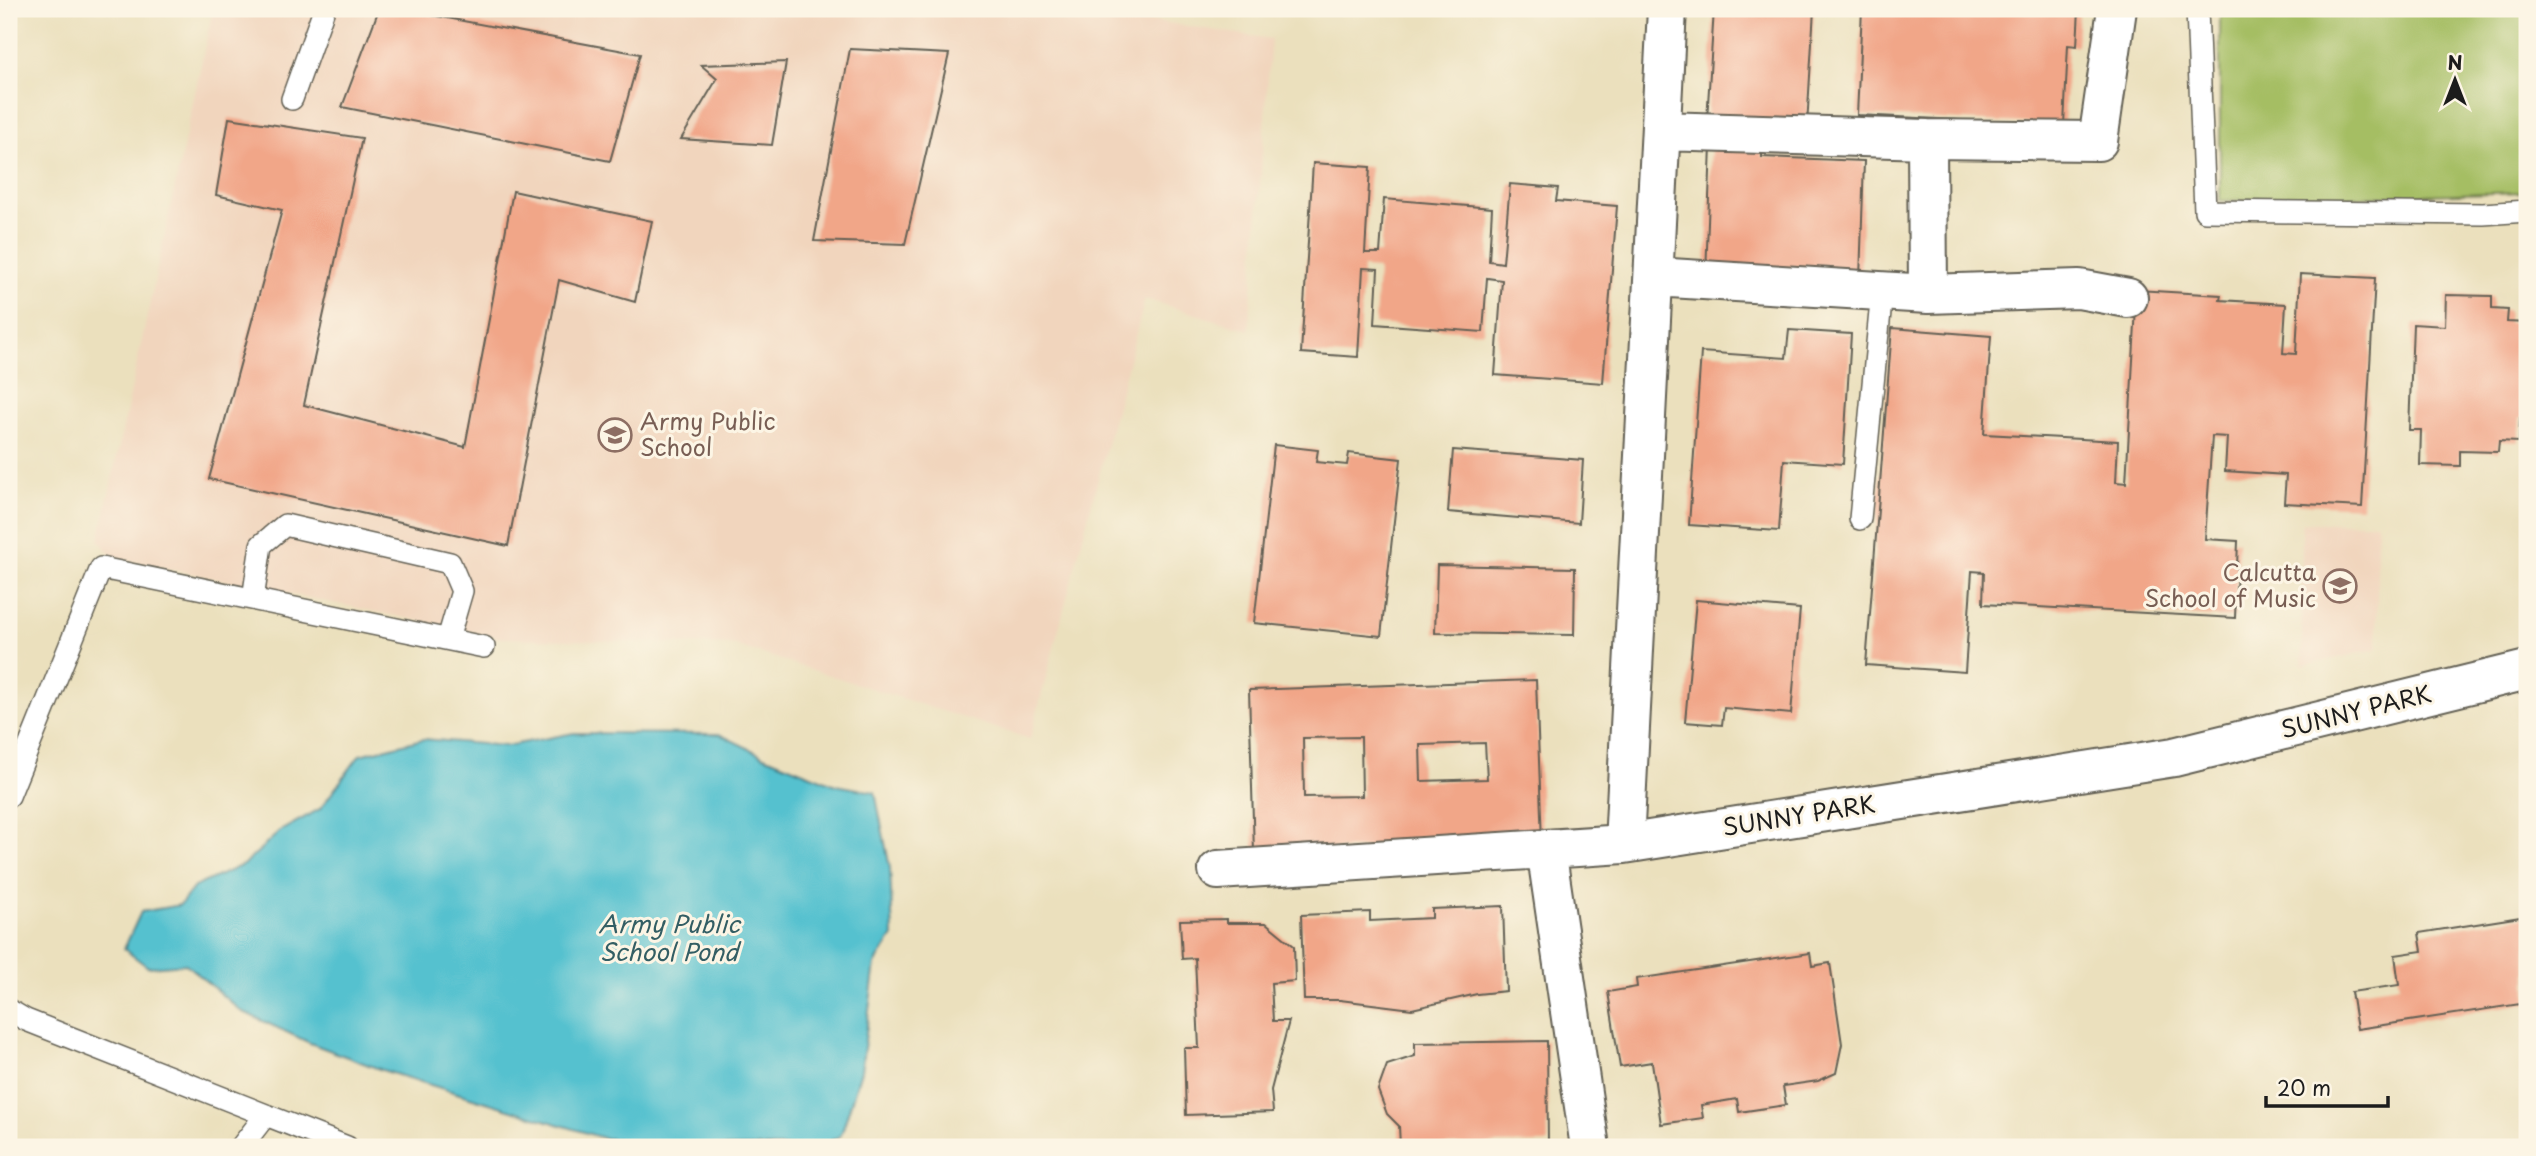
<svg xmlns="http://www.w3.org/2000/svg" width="2536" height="1156" viewBox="0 0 2536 1156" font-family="'Playpen Sans',sans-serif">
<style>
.built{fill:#f1d5bd}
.green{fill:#a5be64;stroke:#606d40;stroke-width:2}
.water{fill:#55c1cf;stroke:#386e76;stroke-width:2}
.building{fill:#f1a688;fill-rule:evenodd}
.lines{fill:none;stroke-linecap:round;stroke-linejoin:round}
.service-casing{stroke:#646154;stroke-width:24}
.minor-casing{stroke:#646154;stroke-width:42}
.service{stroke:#fff;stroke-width:21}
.minor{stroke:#fff;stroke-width:38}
.labels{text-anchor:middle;stroke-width:6;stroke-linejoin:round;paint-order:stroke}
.education-label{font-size:23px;fill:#785e54;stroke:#fcf5e5;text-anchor:start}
.street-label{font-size:23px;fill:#1c1c1c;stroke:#fcf5e5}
.water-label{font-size:24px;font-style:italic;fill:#335e64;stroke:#fcf5e5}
</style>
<rect width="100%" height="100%" fill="#fcf5e5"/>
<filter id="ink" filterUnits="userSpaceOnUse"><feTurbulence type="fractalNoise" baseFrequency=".0143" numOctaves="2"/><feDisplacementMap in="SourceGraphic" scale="14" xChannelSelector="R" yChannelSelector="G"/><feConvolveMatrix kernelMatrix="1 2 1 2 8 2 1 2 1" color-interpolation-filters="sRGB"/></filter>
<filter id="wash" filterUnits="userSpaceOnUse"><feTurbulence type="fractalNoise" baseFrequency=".00686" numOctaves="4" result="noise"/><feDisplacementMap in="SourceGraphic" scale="28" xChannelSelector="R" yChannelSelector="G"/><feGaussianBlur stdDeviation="1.57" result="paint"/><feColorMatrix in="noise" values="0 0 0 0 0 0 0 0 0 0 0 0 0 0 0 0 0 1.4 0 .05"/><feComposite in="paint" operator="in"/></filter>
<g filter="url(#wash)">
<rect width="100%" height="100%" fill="#ebe0bd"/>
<path class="built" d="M213,9H1076L1271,39L1249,330L1145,299L1030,739L734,645L501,638L112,557L99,540Z
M2302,523H2377V649L2302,666Z"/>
<path class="green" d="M2220,9H2527V192L2220,201Z"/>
<path class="water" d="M574,733L719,734L764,756L836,785L875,792L890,868L893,936L875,964L861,1071L841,1135L820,1147H695L603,1138L382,1070L310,1043L241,1011L186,964L148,967L124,949L141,912L180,905L194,887L245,864L280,831L320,809L360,755L423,739L506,746Z"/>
<g id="blocks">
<path class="building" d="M379,9H399L640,54L610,161L342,107Z
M1714,9H1814L1807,126L1707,120Z
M1862,9H2079L2077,46L2068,45L2064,125L1857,115Z
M850,49L949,54L905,244L814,241Z
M786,62L772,145L681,139L717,79L701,65Z
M229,118L362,138L304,405L465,447L513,191L652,221L635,302L559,280L508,546L209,479L282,210L216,195Z
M1711,146L1762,148V157L1864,161L1860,279L1706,274Z
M1313,163L1370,167L1365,253H1380L1384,199L1492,208L1489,261L1503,263L1510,184L1558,188L1556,201L1617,206L1603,383L1495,375L1502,280L1487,278L1483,332L1375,324L1378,269L1363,268L1358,357L1301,353Z
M2300,274L2375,278L2362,507L2284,503L2286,475L2225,471L2227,437L2212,436L2205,539L2238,541L2235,618L1983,604L1984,572L1972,571L1965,672L1866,665L1892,328L1991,336L1984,434L2118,441L2116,482L2126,483L2137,290L2221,295L2220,300L2286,304L2283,353L2296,354Z
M2446,295L2492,296V309L2508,310L2507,322L2527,323V418H2520L2519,442L2499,441L2498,452L2460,451V466L2420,465L2421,430H2409L2413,324L2445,326Z
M1789,330L1851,334L1843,464L1784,460L1779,531L1689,525L1701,352L1786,358Z
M1274,445L1318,450L1316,462L1347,465L1349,453L1401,459L1381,636L1254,623Z
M1453,450L1583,460L1579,523L1448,512Z
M1437,565L1575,568L1574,635L1435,633Z
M1696,600L1800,609L1791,714L1724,708L1722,725L1685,722Z
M1536,680L1542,842L1254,852L1249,690ZM1361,737L1362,796L1304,797L1303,738ZM1485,743L1487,779L1421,781L1420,745Z
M1503,906L1506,991L1477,994L1412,1009L1340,1000H1304L1301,915L1370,912V921L1432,918V909Z
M2527,916V1003L2357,1029L2351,992L2399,985L2395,955L2422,951L2419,933Z
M1227,919V923H1266L1294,946L1295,981L1271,983L1273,1021H1289L1271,1090L1273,1112L1186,1115L1184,1048H1199L1195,958L1182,959L1180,920Z
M1810,953L1812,966L1830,963L1842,1044L1836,1073L1818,1081L1783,1086L1786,1105L1739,1112L1737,1099L1701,1105L1703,1118L1661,1124L1652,1062L1620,1067L1608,992L1637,987L1636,979Z
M1547,1041L1548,1143L1400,1146L1399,1126L1387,1114L1378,1090L1387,1065L1415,1056V1043Z"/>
</g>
</g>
<g filter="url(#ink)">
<use href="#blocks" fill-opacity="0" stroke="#646154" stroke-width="2"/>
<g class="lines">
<defs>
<path id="service" d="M2197,9L2205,211L2483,214L2527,211
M292,99L324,9
M1860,519L1882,291
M253,599L261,545L285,525L450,563L462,591L448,639
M9,796L101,568L484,647
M9,1010L26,1020L347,1147
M241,1147L265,1116"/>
<path id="minor" d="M1667,9L1624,844L2174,757L2527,670
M1661,131L1927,139
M1654,277L1928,294L1927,139L2098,141L2117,9
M1928,294L2079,289L2128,298
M1546,849L1590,1147
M1218,870L1624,844"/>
</defs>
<use href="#service" class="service-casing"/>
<use href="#minor" class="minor-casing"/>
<use href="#service" class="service"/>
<use href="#minor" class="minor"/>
</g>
</g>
<defs>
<symbol id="school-ring" viewBox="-11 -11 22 22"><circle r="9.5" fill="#fcf5e5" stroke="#8d6e63" stroke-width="1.5"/><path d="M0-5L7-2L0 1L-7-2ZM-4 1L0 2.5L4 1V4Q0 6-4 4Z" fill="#8d6e63"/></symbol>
</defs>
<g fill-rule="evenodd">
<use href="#school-ring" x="596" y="416" width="38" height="38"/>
<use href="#school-ring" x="2321" y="567" width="38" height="38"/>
</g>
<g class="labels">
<g class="education-label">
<text x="640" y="430">Army Public<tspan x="640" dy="26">School</tspan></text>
<text x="2316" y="581" text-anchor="end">Calcutta<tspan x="2316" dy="26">School of Music</tspan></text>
</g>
<g class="street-label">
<text transform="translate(2356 712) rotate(-14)" y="8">SUNNY PARK</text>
<text transform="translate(1799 816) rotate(-9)" y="8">SUNNY PARK</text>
</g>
<g class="water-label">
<text x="669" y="933">Army Public<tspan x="669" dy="28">School Pond</tspan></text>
</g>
</g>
<rect width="2536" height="1156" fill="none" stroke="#fcf5e5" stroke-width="35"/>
<g transform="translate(2455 80)" stroke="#fcf5e5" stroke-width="5" paint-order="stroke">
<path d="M0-5L12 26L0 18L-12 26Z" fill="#1c1c1c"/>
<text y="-10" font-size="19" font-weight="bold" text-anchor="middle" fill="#1c1c1c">N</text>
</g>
<path d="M2266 1096v10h122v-10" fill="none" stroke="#1c1c1c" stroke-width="3.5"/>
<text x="2277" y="1096" font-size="21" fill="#1c1c1c" stroke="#fcf5e5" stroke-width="5" paint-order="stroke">20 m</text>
</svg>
